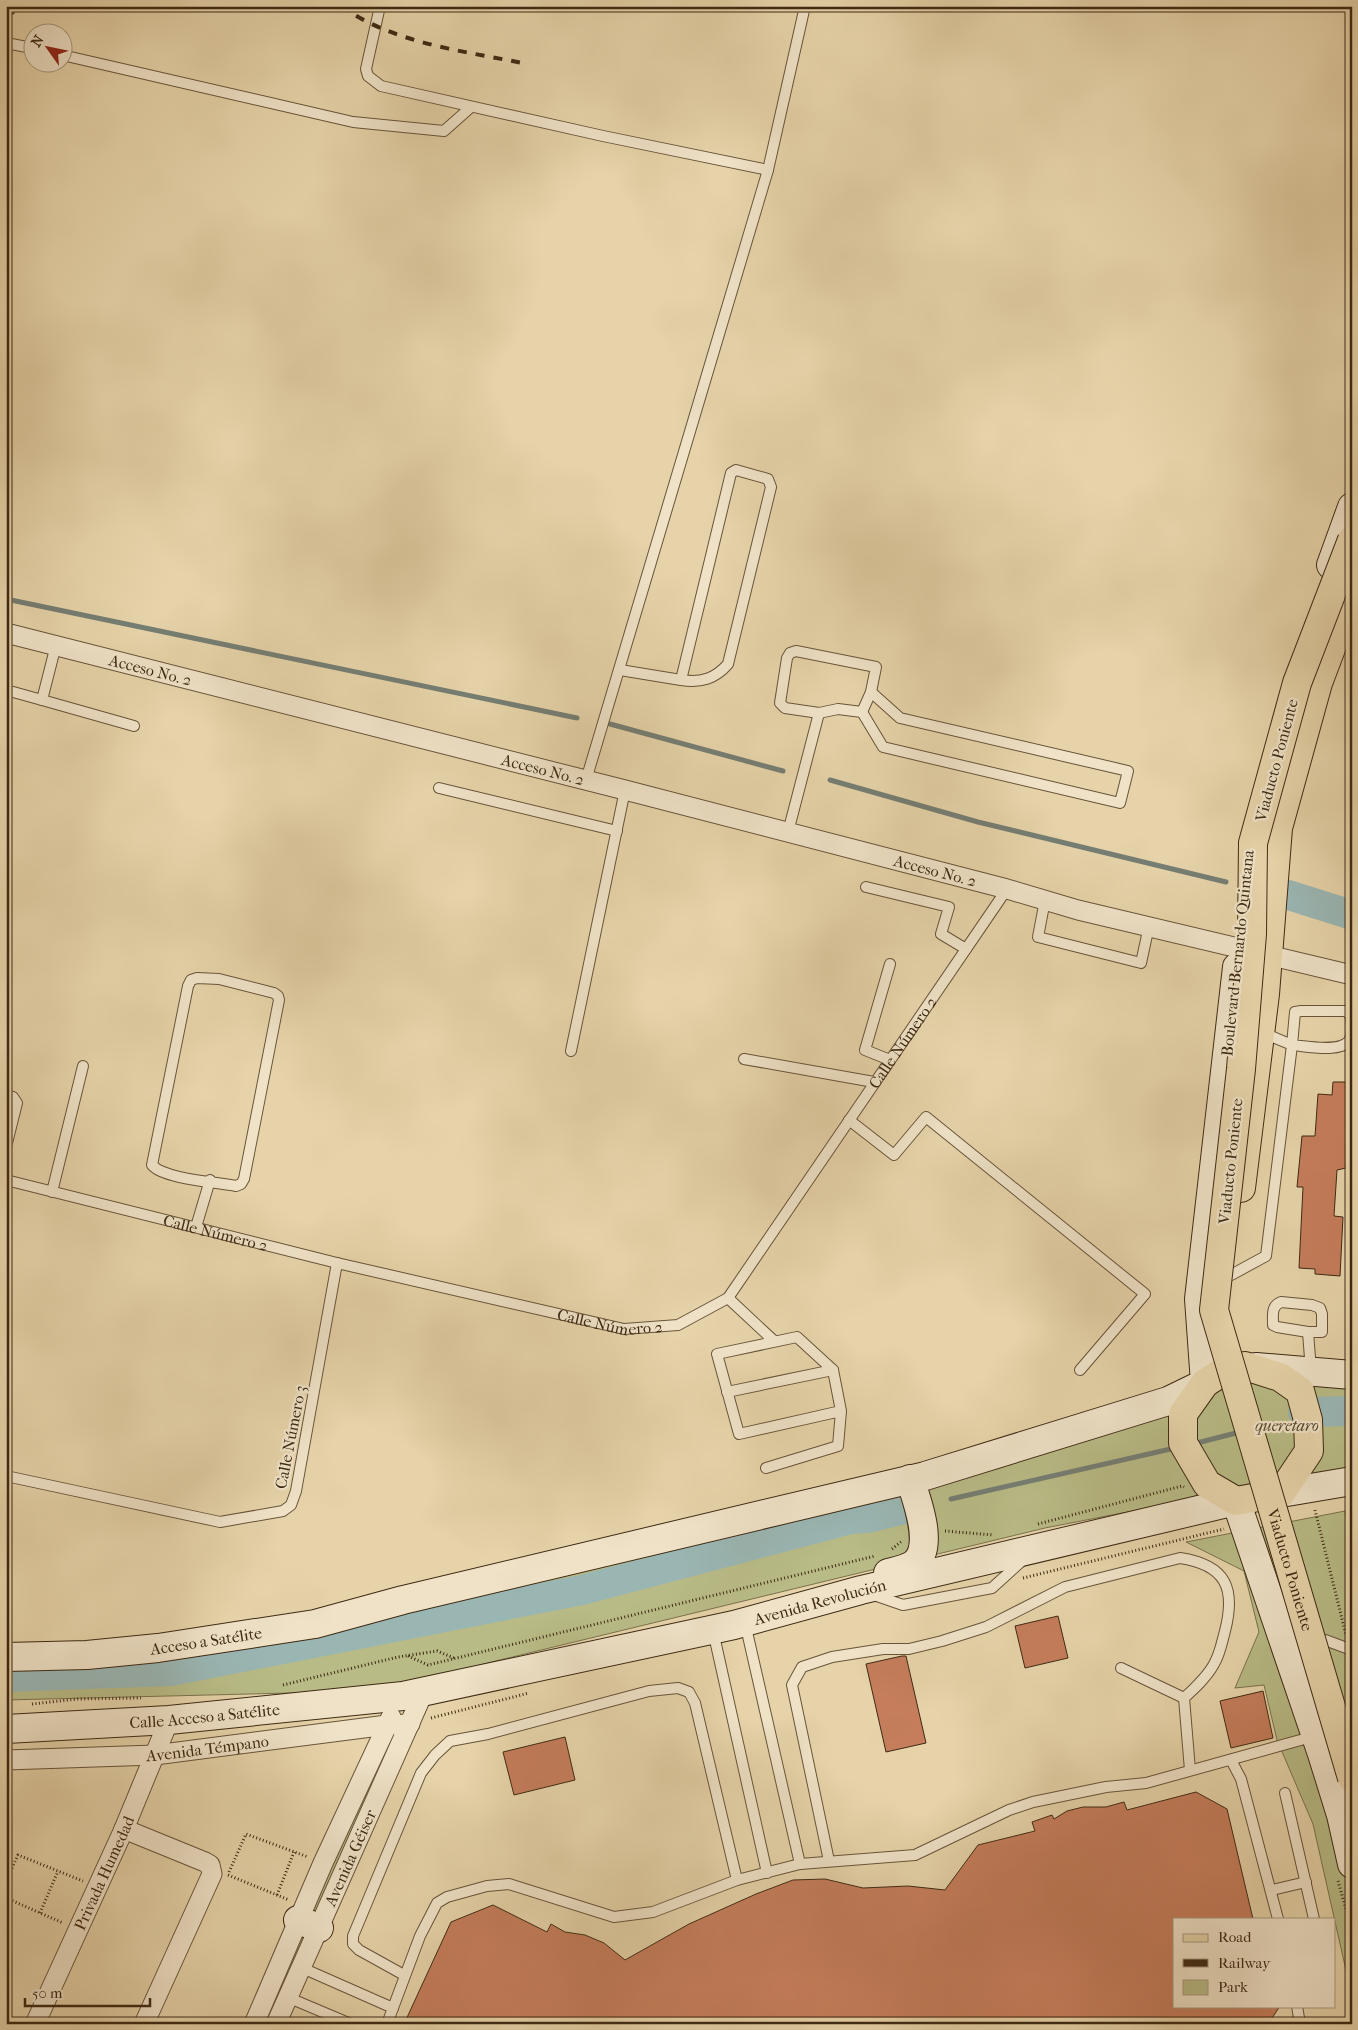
<svg xmlns="http://www.w3.org/2000/svg" width="1358" height="2030" viewBox="0 0 1358 2030" font-family="'IM FELL French Canon',serif">
<style>
.green{fill:#b8bb86;stroke:#7b724d}
.lines{fill:none;stroke-linecap:round;stroke-linejoin:round}
.stream{stroke:#757e73;stroke-width:5}
.river{stroke:#9ab6b3;stroke-width:30}
.building{fill:#c57d5b;stroke:#3e2a14}
.lane-casing{stroke:#685439;stroke-width:12}
.street-casing{stroke:#685439;stroke-width:21}
.secondary-casing{stroke:#3e2a14;stroke-width:30}
.primary-casing{stroke:#3e2a14;stroke-width:30}
.path{stroke:#3e2a14;stroke-width:3;stroke-dasharray:1 2.5;stroke-linecap:butt}
.lane{stroke:#efe2c7;stroke-width:10}
.street{stroke:#efe2c7;stroke-width:19}
.secondary{stroke:#efe2c7;stroke-width:28}
.primary{stroke:#e6d3a9;stroke-width:28}
.rail{stroke:#3e2a14;stroke-width:4;stroke-dasharray:9 9;stroke-linecap:butt}
.primary-bridge-casing{stroke:#3e2a14;stroke-width:30;stroke-linecap:butt}
.primary-bridge{stroke:#e6d3a9;stroke-width:28}
.labels{text-anchor:middle;stroke-width:4.5;stroke-linejoin:round;paint-order:stroke}
.street-label{font-size:16px;fill:#3e2a14;stroke:#efe2c7}
.park-label{font-size:16px;font-style:italic;fill:#56472b;stroke:#efe2c7}
</style>
<rect width="100%" height="100%" fill="#e6d3a9"/>
<filter id="stains"><feTurbulence type="fractalNoise" baseFrequency=".004" numOctaves="4"/><feColorMatrix values="0 0 0 0 .2 0 0 0 0 .09 0 0 0 0 .02 0 0 0 .5 -.17"/></filter>
<radialGradient id="worn" r=".72"><stop offset=".6" stop-color="#630" stop-opacity="0"/><stop offset="1" stop-color="#630" stop-opacity=".3"/></radialGradient>
<path class="green" d="M1283,1369L1352,1373V1471H1338L1045,1528L372,1691L6,1700V1644L177,1645L773,1511Z
M1345,1511L1352,1542V1997L1313,1824L1277,1740L1264,1685L1235,1688L1259,1632L1244,1571L1186,1542Z
M366,1781L378,1785L269,2024H259Z"/>
<g class="lines">
<path class="stream" d="M6,599L577,718
M610,724L783,771
M830,780L978,822L1226,882
M1193,1444L1240,1432
M951,1499L1175,1448"/>
<path class="river" d="M1282,893L1352,915
M1303,1412L1352,1411
M6,1677L171,1671L582,1590L851,1519L868,1518L905,1509"/>
</g>
<path class="building" d="M1333,1082H1351L1346,1168L1337,1170L1334,1216L1343,1217L1340,1276L1315,1274V1269L1299,1268L1303,1187H1297L1302,1136H1315L1318,1094L1332,1095Z
M1058,1616L1068,1658L1025,1668L1015,1626Z
M902,1656H906L926,1743L886,1752L866,1664Z
M1263,1691L1273,1738L1231,1748L1220,1701Z
M565,1737L575,1780L514,1795L503,1752Z
M1196,1792L1227,1809L1253,1919H1174V2006H1280L1268,2024H404L451,1922L493,1905L547,1932L551,1924L565,1932L585,1935L604,1943L625,1960L689,1924L756,1894L793,1880L825,1879L863,1888L908,1886L945,1890L978,1845L1035,1831L1032,1822L1052,1815L1054,1819L1067,1811L1083,1807H1106L1124,1802L1127,1810Z"/>
<g class="lines">
<defs>
<g id="lane">
<path d="M380,6L366,69L368,76L381,86L603,136L768,170"/>
<path d="M6,43L32,48"/>
<path d="M62,55L353,122L444,131L471,107"/>
<path d="M796,651L876,667L871,692L862,712L838,709L819,713L785,708L780,703L787,658L790,653Z"/>
<path d="M620,670L681,680C701,683 715,679 728,664L771,487L768,479L736,470L731,473L681,680"/>
<path d="M6,690L42,700L56,645"/>
<path d="M42,700L134,726"/>
<path d="M862,712L883,747L1120,803L1128,771L900,718L871,692"/>
<path d="M586,780L768,170L805,6"/>
<path d="M439,788L617,831"/>
<path d="M788,832L819,713"/>
<path d="M866,887L949,907L941,934L966,949"/>
<path d="M1045,900L1038,937L1141,963L1149,926"/>
<path d="M197,978L219,979L274,993L278,996L279,1000L244,1179L241,1184L236,1186C216,1182 164,1179 152,1165L188,986L191,980Z"/>
<path d="M1301,1011H1346L1351,1016C1351,1022 1353,1030 1351,1036C1348,1055 1306,1046 1292,1045L1295,1012Z"/>
<path d="M571,1051L625,790"/>
<path d="M744,1059L874,1082"/>
<path d="M890,1060L865,1050L890,964"/>
<path d="M6,1095L13,1097L17,1103L6,1147"/>
<path d="M849,1120L894,1155L926,1117L1145,1294L1080,1370"/>
<path id="s1" d="M6,1180L337,1263L624,1329L678,1325L728,1298L1007,889"/>
<path d="M52,1192L83,1066"/>
<path d="M196,1227L210,1180"/>
<path d="M1231,1275L1266,1256L1292,1045L1261,1032"/>
<path d="M728,1298L774,1341"/>
<path d="M1281,1302L1312,1305L1320,1308L1322,1314V1332H1308L1277,1327L1273,1325C1273,1315 1271,1306 1281,1302Z"/>
<path d="M1308,1332L1311,1371"/>
<path d="M727,1392L833,1370"/>
<path d="M766,1468L838,1446L841,1411L833,1370L797,1337L717,1354L739,1434L841,1411"/>
<path d="M6,1476L220,1522L283,1511L291,1505L296,1491L337,1263"/>
<path d="M871,1594L903,1605L992,1588L1024,1559"/>
<path d="M745,1623L800,1864"/>
<path d="M713,1631L767,1873"/>
<path d="M1325,1640L1352,1650"/>
<path d="M1121,1668L1184,1698"/>
<path d="M1231,1760L1241,1779L1278,1919"/>
<path d="M1285,1793L1314,1919"/>
<path d="M829,1861L792,1685L802,1667L832,1657L883,1649H909L942,1641L986,1627L1065,1587L1180,1558C1226,1565 1236,1588 1225,1631C1222,1642 1220,1654 1214,1664C1207,1677 1195,1688 1184,1698L1190,1770"/>
<path d="M1272,1890L1306,1882"/>
<path d="M300,1967L393,2008"/>
<path d="M404,1975L359,1950L353,1944V1936L421,1773L435,1755L450,1741L488,1734L649,1691L678,1688L689,1692L695,1703L737,1880"/>
<path d="M287,1997L351,2024"/>
<path d="M1297,2006L1300,2024"/>
<path d="M387,2024L420,1936L437,1903L447,1897L487,1886L509,1884L614,1917L653,1912L737,1880L800,1864L915,1855L1009,1810L1033,1802L1106,1787L1146,1783L1315,1736"/>
</g>
<g id="street">
<path id="s2" d="M6,633L625,790L1007,889L1078,910L1352,975"/>
<path id="s3" d="M6,1760L155,1755L387,1725L410,1724"/>
<path d="M124,1829L205,1862L210,1865L212,1874L144,2024"/>
<path id="s4" d="M35,2024L124,1829L169,1720"/>
<path d="M254,2024L323,1863L391,1717"/>
<path id="s5" d="M276,2024L424,1691"/>
</g>
<g id="secondary">
<path d="M1331,565L1352,507"/>
<path d="M1256,1367L1352,1375"/>
<path d="M1281,1493L1352,1481"/>
<path d="M888,1573C896,1571 907,1569 914,1564C935,1547 917,1501 910,1479"/>
<path id="s6" d="M6,1657L87,1655L158,1648L315,1624L403,1600L925,1476L1168,1401L1205,1383L1199,1299L1237,967"/>
<path id="s7" d="M6,1729L169,1720L403,1696L734,1625L861,1590L1236,1501L1322,1754L1341,1815L1352,1864"/>
<path d="M298,1920L319,1928"/>
</g>
<path id="primary" d="M1241,1188L1265,994L1278,828L1318,683L1352,593
M1245,1366L1280,1377L1300,1391L1308,1420L1309,1451L1281,1493L1236,1501L1207,1484L1183,1443V1414L1205,1383L1227,1369Z"/>
</defs>
<use href="#lane" class="lane-casing"/>
<use href="#street" class="street-casing"/>
<use href="#secondary" class="secondary-casing"/>
<use href="#primary" class="primary-casing"/>
<path class="path" d="M1315,1510L1346,1635
M1038,1524L1182,1486L1184,1487
M945,1531L993,1535
M892,1549L902,1541
M1023,1578L1224,1529
M408,1656L428,1665L875,1556
M283,1685L398,1657L437,1651L454,1658
M32,1704L78,1699L141,1698
M431,1718L529,1693
M229,1872L246,1834L308,1857
M228,1875L289,1900
M6,1881L18,1855L83,1881
M1338,1881L1352,1930
M277,1895L294,1852
M6,1898L63,1923
M40,1913L58,1871"/>
<use href="#lane" class="lane"/>
<use href="#street" class="street"/>
<use href="#secondary" class="secondary"/>
<use href="#primary" class="primary"/>
<path class="rail" d="M341,6C394,44 465,51 527,64
M6,16L25,6"/>
<defs>
<g id="primary-bridge">
<path id="s8" d="M1352,540L1297,683L1253,843L1252,934L1241,1069L1214,1310L1352,1778"/>
</g>
</defs>
<use href="#primary-bridge" class="primary-bridge-casing"/>
<use href="#primary-bridge" class="primary-bridge"/>
</g>
<g class="labels">
<g class="street-label">
<text dy="6" stroke="none"><textPath href="#s2" startOffset="149">Acceso No. 2</textPath></text>
<text transform="translate(1276 760) rotate(-75)" y="6">Viaducto Poniente</text>
<text dy="6" stroke="none"><textPath href="#s2" startOffset="554">Acceso No. 2</textPath></text>
<text dy="6" stroke="none"><textPath href="#s2" startOffset="959">Acceso No. 2</textPath></text>
<text transform="translate(1237 953) rotate(-84)" y="6">Boulevard Bernardo Quintana</text>
<text dy="6" stroke="none"><textPath href="#s1" startOffset="1056">Calle Número 2</textPath></text>
<text transform="translate(1230 1161) rotate(-84)" y="6">Viaducto Poniente</text>
<text dy="6" stroke="none"><textPath href="#s1" startOffset="216">Calle Número 2</textPath></text>
<text dy="6" stroke="none"><textPath href="#s1" startOffset="621">Calle Número 2</textPath></text>
<text transform="translate(290 1437) rotate(-79)" y="6">Calle Número 3</text>
<text dy="6" stroke="none"><textPath href="#s8" startOffset="1059">Viaducto Poniente</textPath></text>
<text dy="6" stroke="none"><textPath href="#s7" startOffset="826">Avenida Revolución</textPath></text>
<text dy="6" stroke="none"><textPath href="#s6" startOffset="201">Acceso a Satélite</textPath></text>
<text dy="6" stroke="none"><textPath href="#s7" startOffset="199">Calle Acceso a Satélite</textPath></text>
<text dy="6" stroke="none"><textPath href="#s3" startOffset="202">Avenida Témpano</textPath></text>
<text dy="6" stroke="none"><textPath href="#s5" startOffset="182">Avenida Géiser</textPath></text>
<text dy="6" stroke="none"><textPath href="#s4" startOffset="166">Privada Humedad</textPath></text>
</g>
<g class="park-label">
<text x="1287" y="1431">queretaro</text>
</g>
</g>
<rect width="1358" height="2030" fill="none" stroke="#e6d3a9" stroke-width="25"/>
<rect x="8" y="8" width="1343" height="2015" fill="none" stroke="#3e2a14" stroke-width="2.5"/>
<rect x="12" y="12" width="1333" height="2005" fill="none" stroke="#3e2a14"/>
<rect x="1173" y="1918" width="162" height="90" fill="#efe2c7" stroke="#a8987f"/>
<rect x="1183" y="1934" width="25" height="8" fill="#e6d3a9" stroke="#a8987f"/>
<text x="1218" y="1942" font-size="15" fill="#3e2a14">Road</text>
<rect x="1183" y="1959" width="25" height="8" fill="#3e2a14" stroke="#a8987f"/>
<text x="1218" y="1968" font-size="15" fill="#3e2a14">Railway</text>
<rect x="1183" y="1980" width="25" height="15" fill="#b8bb86" stroke="#a8987f"/>
<text x="1218" y="1992" font-size="15" fill="#3e2a14">Park</text>
<g transform="translate(48 48) rotate(303)"><circle r="24" fill="#efe2c7" stroke="#a8987f"/>
<path d="M0-4L9 19L0 12L-9 19Z" fill="#8f2418"/>
<text y="-8" font-size="14" font-weight="bold" text-anchor="middle" fill="#3e2a14">N</text>
</g>
<path d="M25 1998v8h125v-8" fill="none" stroke="#3e2a14" stroke-width="2.5"/>
<text x="32" y="1998" font-size="15" fill="#3e2a14" stroke="#efe2c7" stroke-width="4" paint-order="stroke">50 m</text>
<rect width="100%" height="100%" filter="url(#stains)"/>
<rect width="100%" height="100%" fill="url(#worn)"/>
</svg>
